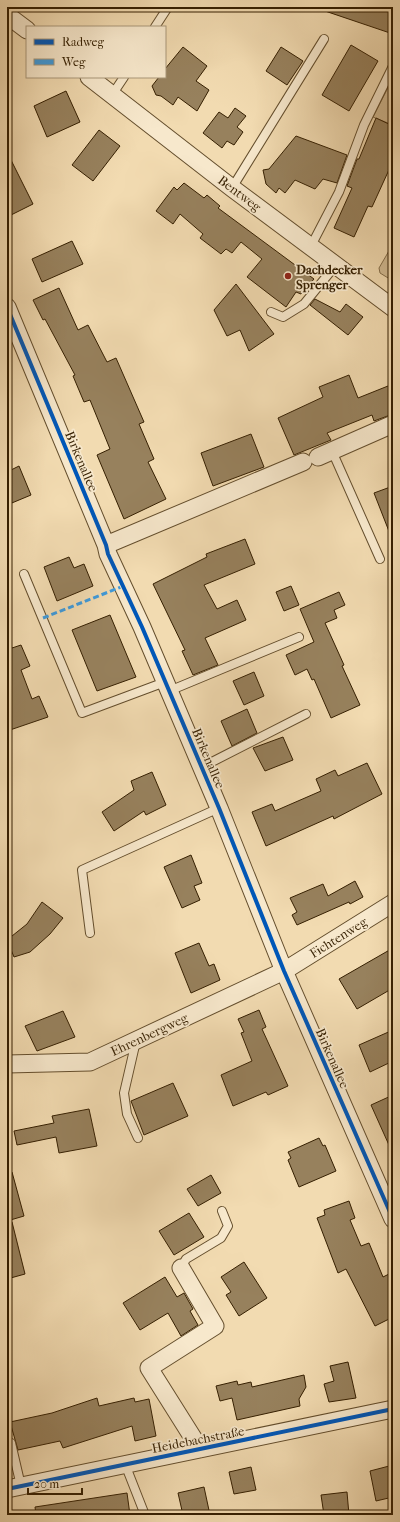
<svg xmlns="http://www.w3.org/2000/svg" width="400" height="1522" viewBox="0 0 400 1522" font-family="'IM FELL French Canon',serif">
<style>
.green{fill:#d2bb93;stroke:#846d4a}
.building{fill:#97815d;stroke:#351f01}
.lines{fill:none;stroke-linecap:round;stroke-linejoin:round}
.lane-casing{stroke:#644e2d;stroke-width:10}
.street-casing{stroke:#644e2d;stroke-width:19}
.lane{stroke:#f7e8cc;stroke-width:8}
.street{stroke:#f7e8cc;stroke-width:17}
.quiet{stroke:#3e9bdd;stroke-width:3;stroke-dasharray:6 3;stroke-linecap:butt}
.cycleway-casing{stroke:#f7e8cc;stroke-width:6}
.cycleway{stroke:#0057b8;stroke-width:4}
.poi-dot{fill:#8f2418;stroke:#f7e8cc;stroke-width:1.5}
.labels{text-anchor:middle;stroke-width:3.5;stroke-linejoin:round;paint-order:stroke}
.street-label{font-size:13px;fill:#351f01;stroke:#f7e8cc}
.poi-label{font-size:13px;font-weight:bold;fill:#351f01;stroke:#f7e8cc;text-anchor:start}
</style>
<rect width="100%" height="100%" fill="#f2dbb1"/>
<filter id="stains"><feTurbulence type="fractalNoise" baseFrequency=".005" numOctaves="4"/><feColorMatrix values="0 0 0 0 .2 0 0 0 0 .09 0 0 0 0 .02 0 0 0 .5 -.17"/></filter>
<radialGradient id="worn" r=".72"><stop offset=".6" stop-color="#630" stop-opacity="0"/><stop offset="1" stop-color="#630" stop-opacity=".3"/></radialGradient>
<path class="green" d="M393,78V125L373,117Z
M393,244V281L380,273L379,268Z"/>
<path class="building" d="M322,7H393V34L322,10Z
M351,45L378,61L349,111L322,95Z
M183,47L207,66L196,81L209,90L197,111L178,97L173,105L161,96L156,95L152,86L159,77H165V69Z
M281,47L303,61L287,85L266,71Z
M66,91L80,122L47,137L34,106Z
M235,108L246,116L237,127L243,132L234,145L227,141L222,148L203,133L219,112L228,118Z
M376,118L393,126V161L372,207L368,206L354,237L334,228L352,188L347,186L357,159H359Z
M99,130L120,146L93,181L72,165Z
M296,136L347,155L337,183L323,179L315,189L295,180L285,193L279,188L276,193L266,184L263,170L269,169Z
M7,152L33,204L7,217Z
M184,183L204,198L207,195L220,206L218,208L314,279L301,294L296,292L286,307L247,277L262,259L241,242L232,253L226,249L221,254L200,238L203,234L180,214L173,224L156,211L174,187L177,190Z
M72,241L83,264L42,282L32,259Z
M236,284L274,334L249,351L240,330L227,336L214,310Z
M59,288L78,330L88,325L107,362L116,358L144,422L139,424L154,459L148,462L166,499L124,519L97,455L110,449L90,400L84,402L73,376L75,375L45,319L43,320L33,300Z
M315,299L340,312L346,304L363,317L348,335L310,305Z
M349,375L358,398L393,384V414L374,421L372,415L327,433L331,440L294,455L278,418L323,397L319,387Z
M251,434L264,467L213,486L201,453Z
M19,466L31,495L7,505V472Z
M393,486V539H392L374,493Z
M245,539L255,564L204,585L217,609L237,600L246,620L205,638L218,665L193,675L182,651L185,650L153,584L207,557L206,554Z
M69,557L74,568L84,564L93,586L57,601L44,567Z
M291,586L299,605L284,611L276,592Z
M339,592L345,605L334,610L337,618L325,623L344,665L342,666L360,705L331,718L314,679L312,680L307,669L295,675L286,655L314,642L300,609Z
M110,615L136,677L97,691L72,630Z
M7,638L12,648L21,645L30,666L21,670L32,699L39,696L48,717L7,731Z
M254,672L264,696L244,705L233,681Z
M247,709L257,733L232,746L221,721Z
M283,737L293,760L265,771L253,748Z
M367,763L382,794L334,819L333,816L266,846L252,812L272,804L275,811L321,791L316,779L335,770L338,776Z
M152,772L166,805L146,815L144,811L114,831L102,812L134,790L131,781Z
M191,855L202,883L194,886L200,900L182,908L164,867Z
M355,881L363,897L350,904L349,902L297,925L292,915L297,912L290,898L323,884L328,896Z
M42,902L63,918L50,934L30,952L14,957L7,940L27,924Z
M199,943L209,966L214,964L220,980L191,993L175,953Z
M393,948V988L357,1009L339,979Z
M259,1010L266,1027L262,1029L288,1086L268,1095L266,1092L233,1106L221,1075L252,1061L241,1033L244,1032L238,1019Z
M63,1011L75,1037L37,1051L25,1026Z
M393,1030V1061L370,1072L359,1045Z
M173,1083L188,1116L144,1135L131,1101Z
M393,1095V1154L371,1105Z
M89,1109L97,1146L59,1153L56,1137L17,1145L14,1131L54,1123L52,1116Z
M319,1138L323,1146L325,1145L336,1171L299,1187L288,1160L291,1158L288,1152Z
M12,1172L24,1216L7,1221V1173Z
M211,1175L221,1193L198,1206L187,1189Z
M349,1201L355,1218L350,1220L361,1246L369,1243L383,1277L393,1272V1317L375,1326L346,1269L338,1273L317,1218L325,1215L324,1210Z
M189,1213L204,1237L174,1255L159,1231Z
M12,1222L25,1274L7,1279V1223Z
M244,1262L267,1298L239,1316L226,1295L231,1292L221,1277Z
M165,1277L177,1297L184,1293L193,1309L190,1311L198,1325L181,1336L168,1313L140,1330L123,1303Z
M348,1362L356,1398L329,1402L324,1384L334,1381L330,1366Z
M304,1375L306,1387L299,1399L300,1406L237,1420L232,1398L220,1401L216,1386L237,1381L238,1385L251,1382L252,1387Z
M97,1398L99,1406L134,1398L135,1402L149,1399L156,1436L135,1441L132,1426L63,1448L60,1441L18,1450L10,1422L52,1413Z
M393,1465V1497L376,1501L370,1471Z
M251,1467L256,1490L234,1494L229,1472Z
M204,1487L210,1515H183L178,1493Z
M347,1492L349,1515H324L321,1495Z
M127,1493L130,1515H36L35,1507Z"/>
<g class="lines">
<defs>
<path id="lane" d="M155,27L168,7
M112,95L124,77
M232,188L324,39
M311,246L339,192L364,125L393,66
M271,312L283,317L304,304L335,266
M332,451L380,559
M24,574L82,713L165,682
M169,691L299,637
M202,767L306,714
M90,933L82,870L219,808
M136,1041L124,1093L127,1114L138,1138
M181,1268L186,1259L221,1238L228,1226L222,1211
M11,1443L21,1486
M125,1464L145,1515"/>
<path id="street" d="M7,15L27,30
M89,77L232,188L393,308
M7,307L106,545L108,554L142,627L219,808L284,971L393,1219
M318,457L393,424
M106,545L303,462
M7,1064L90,1062L284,971L393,903
M181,1268L215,1326L149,1368L200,1449
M7,1489L393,1409"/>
</defs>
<use href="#lane" class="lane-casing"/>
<use href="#street" class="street-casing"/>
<use href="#lane" class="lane"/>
<use href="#street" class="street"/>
<path class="quiet" d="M43,618L121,587"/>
<defs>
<path id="cycleway" d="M7,307L106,545L108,554L142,627L219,808L284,971L393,1219
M7,1489L393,1409"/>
</defs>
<use href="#cycleway" class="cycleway-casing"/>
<use href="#cycleway" class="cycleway"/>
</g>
<circle class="poi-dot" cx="288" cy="276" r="4"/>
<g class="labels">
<g class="street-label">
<text transform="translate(240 193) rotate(37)" y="5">Bentweg</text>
<text transform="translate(82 461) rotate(67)" y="5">Birkenallee</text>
<text transform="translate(209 758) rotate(67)" y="5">Birkenallee</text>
<text transform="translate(338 937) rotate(-32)" y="5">Fichtenweg</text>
<text transform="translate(149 1034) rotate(-25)" y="5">Ehrenbergweg</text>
<text transform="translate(333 1058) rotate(66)" y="5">Birkenallee</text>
<text transform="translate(198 1439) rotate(-11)" y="5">Heidebachstraße</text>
</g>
<g class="poi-label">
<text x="296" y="274">Dachdecker<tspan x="296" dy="15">Sprenger</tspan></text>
</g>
</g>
<rect width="400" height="1522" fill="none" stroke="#f2dbb1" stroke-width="24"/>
<rect x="8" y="8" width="384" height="1506" fill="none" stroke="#351f01" stroke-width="2"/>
<rect x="12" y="12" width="376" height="1498" fill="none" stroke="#351f01"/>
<rect x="26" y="26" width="140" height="52" fill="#f7e8cc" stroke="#a9987b"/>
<rect x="34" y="39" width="20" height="6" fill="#0057b8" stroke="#a9987b"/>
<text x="62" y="46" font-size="12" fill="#351f01">Radweg</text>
<rect x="34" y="59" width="20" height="6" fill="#3e9bdd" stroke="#a9987b"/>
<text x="62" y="66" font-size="12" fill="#351f01">Weg</text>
<path d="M28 1488v6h54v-6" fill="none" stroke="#351f01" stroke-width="2"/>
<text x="34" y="1488" font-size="12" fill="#351f01" stroke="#f7e8cc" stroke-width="3" paint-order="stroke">20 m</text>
<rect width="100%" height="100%" filter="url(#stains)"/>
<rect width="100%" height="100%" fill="url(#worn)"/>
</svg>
